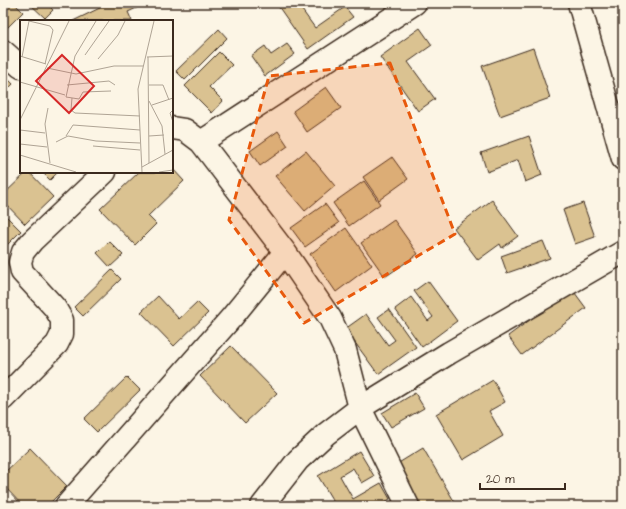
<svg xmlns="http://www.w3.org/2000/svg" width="626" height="509" viewBox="0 0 626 509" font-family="'Architects Daughter',sans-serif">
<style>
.building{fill:#dac291;stroke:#3b2a1e}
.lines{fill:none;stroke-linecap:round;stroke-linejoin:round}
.minor-casing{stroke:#3b2a1e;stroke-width:25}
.minor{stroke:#fcf5e5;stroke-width:22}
.marked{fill:#e8590c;fill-opacity:0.2;stroke:#e8590c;stroke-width:3;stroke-dasharray:8 5;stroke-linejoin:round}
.inset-road{fill:none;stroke:#afa495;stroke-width:1}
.view{fill:#d62828;fill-opacity:0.15;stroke:#d62828;stroke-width:2}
.inset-edge{fill:none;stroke:#3b2a1e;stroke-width:2}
</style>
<rect width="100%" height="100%" fill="#fcf5e5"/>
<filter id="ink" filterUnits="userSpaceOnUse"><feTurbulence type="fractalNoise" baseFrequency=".025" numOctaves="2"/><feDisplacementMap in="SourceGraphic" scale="8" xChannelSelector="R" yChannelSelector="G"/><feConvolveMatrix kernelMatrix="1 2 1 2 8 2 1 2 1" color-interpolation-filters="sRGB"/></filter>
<g filter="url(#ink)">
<path class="building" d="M6,3H14L23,12L3,32V6Z
M29,3H46L53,10L45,18Z
M110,3H147L128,12L132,21H73Z
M276,3H297L315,28L345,7L353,17L308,49Z
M420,28L432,45L408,62L435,99L418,111L380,57Z
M219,29L227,38L185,80L176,71Z
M287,44L295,54L265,76L251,56L265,46L271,55Z
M533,48L550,98L500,116L482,66Z
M219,52L232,65L209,87L223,101L212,113L185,86Z
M3,74L13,84L3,94Z
M326,87L341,108L307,132L293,111Z
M278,131L288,146L260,166L250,151Z
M529,136L542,175L525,182L518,160L487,172L481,153Z
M306,151L335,186L305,211L275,176Z
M392,157L408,179L379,200L363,177Z
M172,168L184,181L148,216L156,224L135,245L100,209L139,172H172Z
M27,172H29L53,197L25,224L3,201V195Z
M42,172H58L50,180Z
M364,181L380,204L349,226L333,203Z
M492,200L518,236L502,248L500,244L478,260L454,228Z
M583,203L595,237L575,244L563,210Z
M325,204L339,223L305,247L291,228Z
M3,213L21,231L7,245L3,241Z
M394,220L418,254L385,277L361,243Z
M346,228L372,265L336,292L310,254Z
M109,241L123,255L110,267L97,253Z
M543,241L550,258L507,273L501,256Z
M112,270L121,279L83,316L74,307Z
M428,281L457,321L422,347L395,309L411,297L428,321L433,317L414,291Z
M572,289L586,308L522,355L508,336Z
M158,296L179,319L197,302L208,313L174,346L141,312Z
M389,309L416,347L378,374L345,329L366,314L388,345L395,340L378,317Z
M231,346L277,393L245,423L200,376Z
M127,377L140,390L97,432L84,419Z
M493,380L505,402L489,411L503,436L463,460L436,414Z
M415,393L424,408L391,427L382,413Z
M30,448L67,486L47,506H23L3,485V474Z
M423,448L457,506H421L397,464Z
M359,451L374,476L362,483L353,468L340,476L353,499L381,483L390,499L379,506H336L318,476Z"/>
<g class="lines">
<defs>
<path id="minor" d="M579,3L623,159
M3,51L21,67
M172,128L185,130L201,142L285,252L330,318L345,350L360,408L408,506
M201,142L415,3
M3,399L57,344L62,334V320L55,308L22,272L20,262L23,252L32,241L105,172
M66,506L232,317L285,252
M262,506L298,460L326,434L360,408L449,353L623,252"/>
</defs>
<use href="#minor" class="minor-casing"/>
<use href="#minor" class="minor"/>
</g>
</g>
<path class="marked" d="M390,63L455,234L304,323L229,220L269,76Z"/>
<g transform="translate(20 20)">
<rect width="153" height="153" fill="#fcf5e5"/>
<path class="inset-road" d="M9,1L30,6L33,10L25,44M76,1L55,36L46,77L59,79L63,72L91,71M65,35L89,1M0,36L26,44M2,37L9,1M127,37L153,36M128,37L129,143M78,39L98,15L105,1M27,48L56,54L94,46H123M0,62L45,75M47,65L89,61L95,65M129,65H143L149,80M52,78L51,90L55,93L120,96M129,81L142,106L145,134M132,85L153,78M28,88L25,104L30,143M153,90L150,93L153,102M0,100L49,1M0,110L25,113M46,116L53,105L120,110M129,116L144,115M36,122L48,116L76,121L120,123M0,124L27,127M73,126L120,130M0,135L56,152M122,147L153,130M122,152L118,69L134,1M139,152L153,150"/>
<path class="view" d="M42,35L74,66L49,93L16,61Z"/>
<rect width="153" height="153" class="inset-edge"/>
</g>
<rect width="626" height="509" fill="none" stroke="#fcf5e5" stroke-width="16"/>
<rect x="8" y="8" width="610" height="493" fill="none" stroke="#3b2a1e" stroke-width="1.5" filter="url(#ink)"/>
<path d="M480 483v6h85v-6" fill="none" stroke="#3b2a1e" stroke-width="2"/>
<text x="486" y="483" font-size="12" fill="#3b2a1e" stroke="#fcf5e5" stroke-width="3" paint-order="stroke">20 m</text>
</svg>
